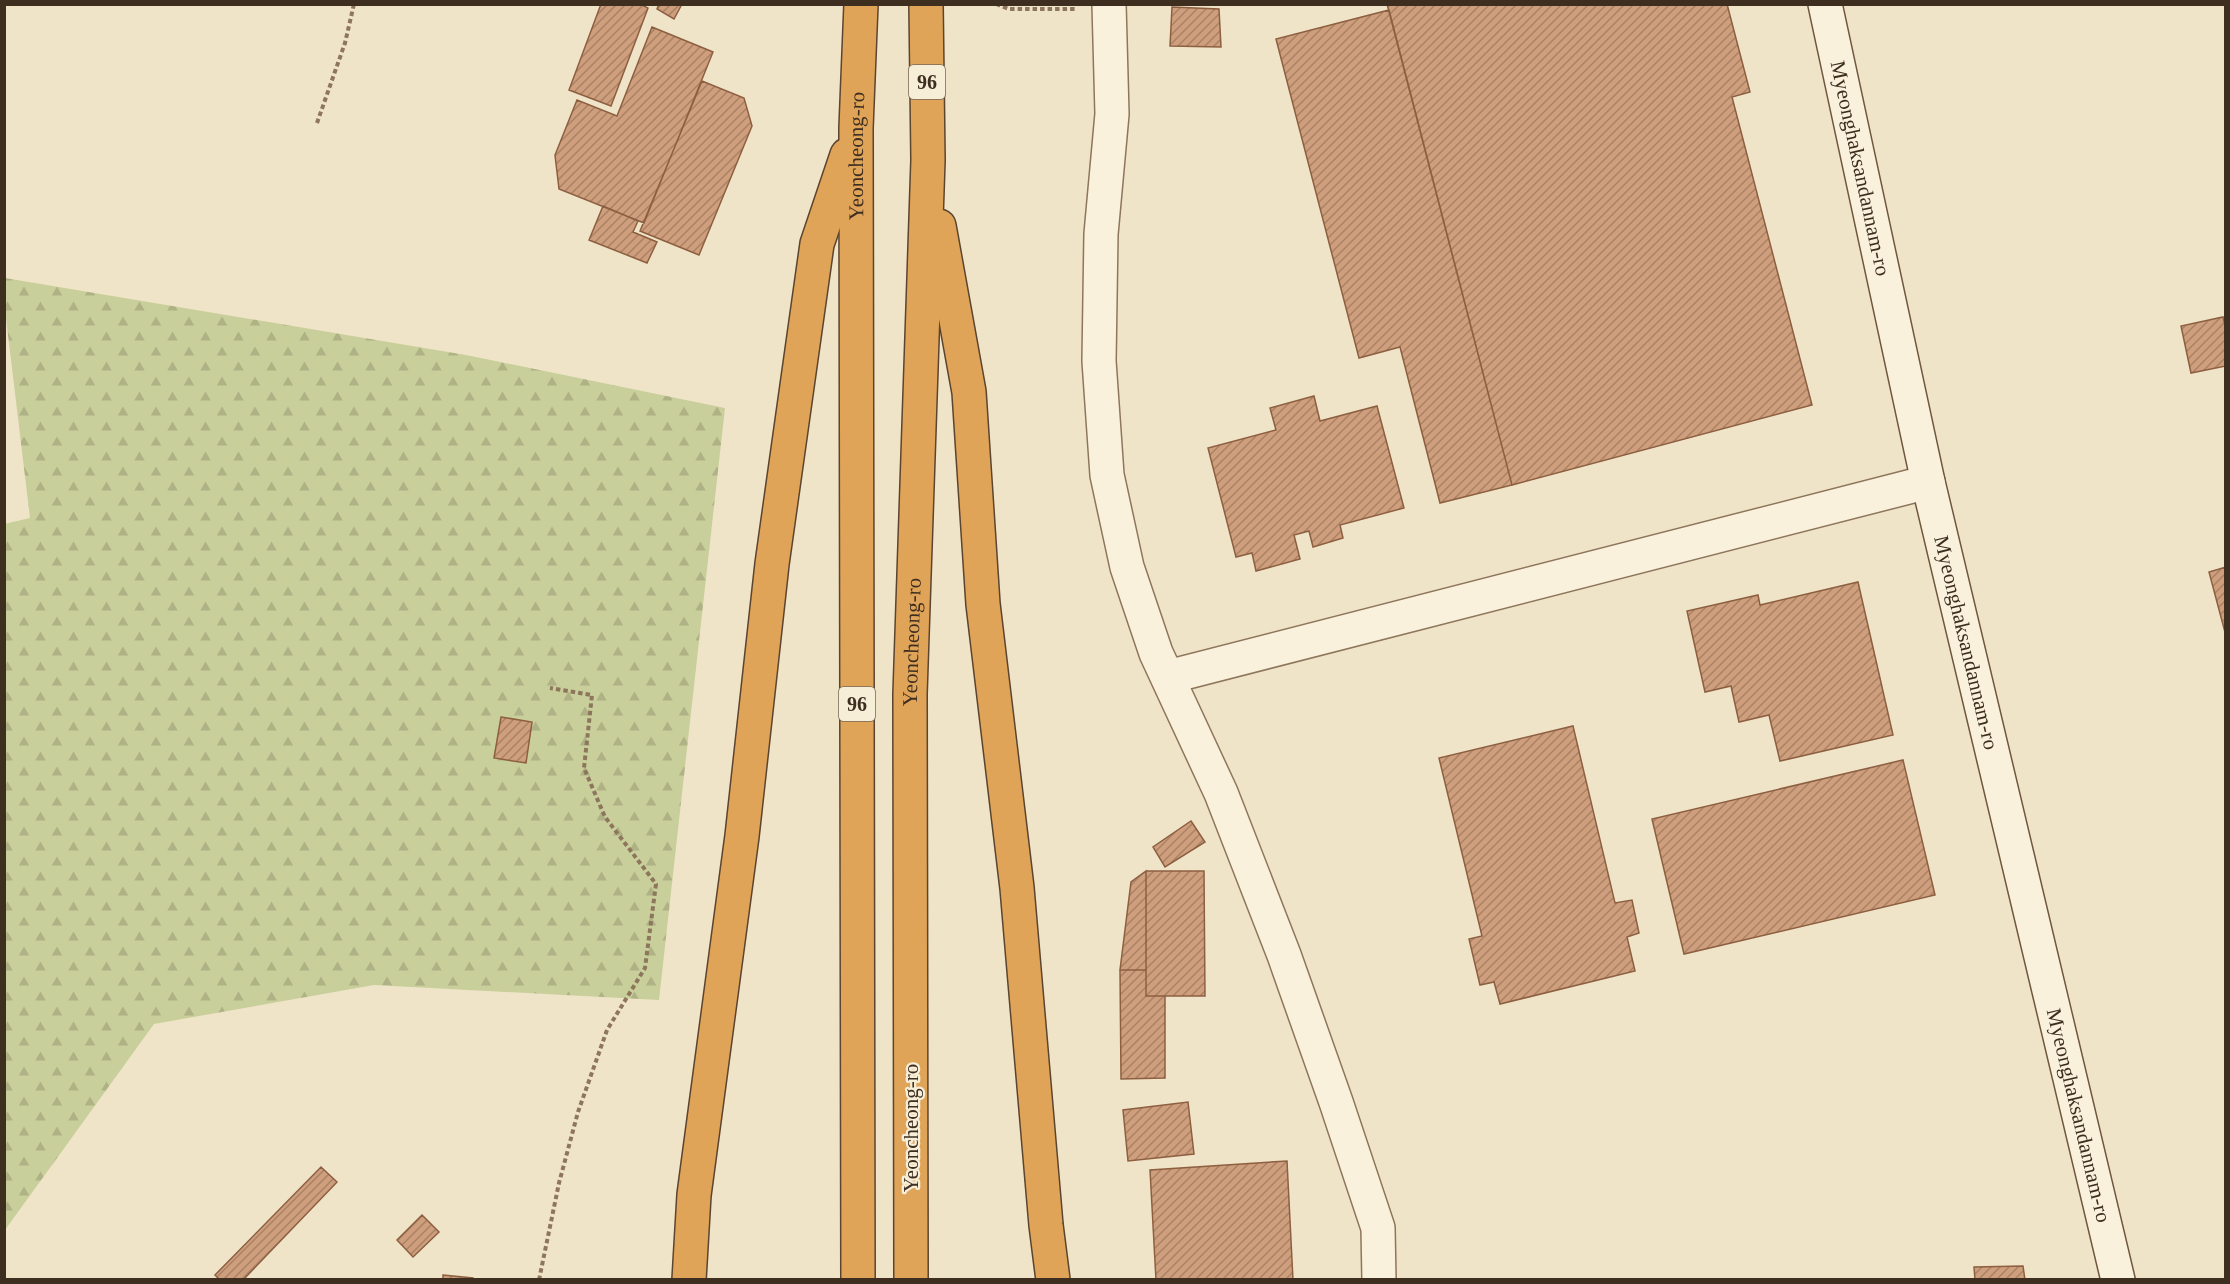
<svg xmlns="http://www.w3.org/2000/svg" width="2230" height="1284" viewBox="0 0 2230 1284" font-family="Georgia,serif">
<style>
.forest{fill:url(#forest-firs)}
.building{fill:url(#building-hatch);stroke:#8d5f41;stroke-width:1.5}
.lines{fill:none;stroke-linecap:round;stroke-linejoin:round}
.street-casing{stroke:#8d765c;stroke-width:36}
.secondary-casing{stroke:#6f573f;stroke-width:36}
.highway-casing{stroke:#5b4430;stroke-width:36}
.path{stroke:#8d765c;stroke-width:4;stroke-dasharray:4.5 3;stroke-linecap:butt}
.street{stroke:#faf1dc;stroke-width:33}
.secondary{stroke:#faf1dc;stroke-width:33}
.highway{stroke:#e0a458;stroke-width:33}
.labels{text-anchor:middle;stroke-width:4.5;stroke-linejoin:round;paint-order:stroke}
.shield{fill:#f7eed8;stroke:#756857;stroke-width:1.5}
.shield-label{font-size:20px;font-weight:bold;fill:#3d2e20}
.street-label{font-size:21px;fill:#3d2e20;stroke:#f7eed8}
</style>
<defs>
<pattern id="forest-firs" width="22" height="20" patternUnits="userSpaceOnUse" patternTransform="scale(1.5)"><rect width="22" height="20" fill="#c9cf9b"/><path d="M5 1l3.5 6h-7zM16 11l3.5 6h-7z" fill="#aeb285"/></pattern>
<pattern id="building-hatch" width="6" height="6" patternUnits="userSpaceOnUse" patternTransform="scale(1.5)"><rect width="6" height="6" fill="#cf9f7d"/><path d="M-1 1l2-2M0 6l6-6M5 7l2-2" fill="none" stroke="#a98266"/></pattern>
</defs>
<rect width="100%" height="100%" fill="#f0e4c8"/>
<path class="forest" d="M5,278L466,355L725,408L659,1000L374,985L154,1024L5,1230L4,524L30,518L5,310Z"/>
<path class="building" d="M601,4H640L648,8L611,106L569,90Z
M659,4H682L674,19L657,9Z
M1387,4H1727L1750,92L1732,97L1812,405L1512,485Z
M1172,7L1219,9L1221,47L1170,46Z
M1389,10L1512,485L1440,503L1400,347L1359,358L1276,39Z
M652,27L713,52L644,223L559,189L555,155L577,100L617,116Z
M702,81L744,98L752,126L699,255L640,231Z
M603,206L638,221L633,232L657,242L647,263L589,240Z
M2223,317L2226,329V366L2191,373L2181,326Z
M1314,396L1320,421L1377,406L1404,508L1340,525L1343,538L1313,547L1309,531L1294,535L1300,559L1256,571L1252,553L1236,557L1208,448L1276,430L1270,408Z
M2226,567V636L2209,572Z
M1858,582L1893,735L1780,761L1769,715L1739,722L1731,686L1705,692L1687,611L1758,595L1760,605Z
M501,717L532,722L526,763L494,758Z
M1573,726L1615,903L1632,900L1639,933L1627,937L1635,971L1500,1004L1494,982L1480,985L1469,939L1482,936L1439,758Z
M1903,760L1935,895L1684,954L1652,819Z
M1191,821L1205,842L1165,867L1153,847Z
M1146,871V970H1120L1131,882Z
M1146,871H1204L1205,996H1146Z
M1120,970H1146V996H1165V1078L1121,1079Z
M1188,1102L1194,1154L1128,1161L1123,1110Z
M1287,1161L1293,1280H1156L1150,1170Z
M321,1167L337,1182L243,1280H220L215,1275Z
M422,1215L439,1232L413,1257L397,1240Z
M2023,1266L2025,1280H1975L1974,1267Z
M443,1275L473,1278V1280H443Z"/>
<g class="lines">
<defs>
<path id="street" d="M1109,4L1112,114L1101,234L1099,361L1107,475L1127,567L1156,653L1221,793L1284,955L1336,1102L1378,1228L1379,1280
M1168,677L1928,482"/>
<g id="secondary">
<path id="s1" d="M1825,4L1928,482L2118,1280"/>
</g>
<g id="highway">
<path d="M939,226L969,392L983,604L1017,888L1046,1225L1053,1280"/>
<path d="M689,1280L694,1195L742,836L772,564L817,244L847,155"/>
<path id="s2" d="M858,1280L856,128L861,4"/>
<path id="s3" d="M911,1280L910,694L928,160L926,4"/>
</g>
</defs>
<use href="#street" class="street-casing"/>
<use href="#secondary" class="secondary-casing"/>
<use href="#highway" class="highway-casing"/>
<path class="path" d="M996,4L1009,9H1075
M317,123L345,43L354,4
M539,1280L559,1183L578,1112L607,1030L645,968L656,884L605,817L584,768L592,695L550,688"/>
<use href="#street" class="street"/>
<use href="#secondary" class="secondary"/>
<use href="#highway" class="highway"/>
</g>
<g class="labels">
<g class="shield">
<rect x="909" y="65" width="36" height="34" rx="4.5"/>
<rect x="839" y="687" width="36" height="34" rx="4.5"/>
</g>
<g class="shield-label">
<text x="927" y="89">96</text>
<text x="857" y="711">96</text>
</g>
<g class="street-label">
<text dy="7" stroke="none"><textPath href="#s2" startOffset="1124">Yeoncheong-ro</textPath></text>
<text dy="7" stroke="none"><textPath href="#s1" startOffset="168">Myeonghaksandannam-ro</textPath></text>
<text dy="7" stroke="none"><textPath href="#s3" startOffset="638">Yeoncheong-ro</textPath></text>
<text dy="7" stroke="none"><textPath href="#s1" startOffset="654">Myeonghaksandannam-ro</textPath></text>
<text dy="7" stroke="none"><textPath href="#s1" startOffset="1140">Myeonghaksandannam-ro</textPath></text>
<text transform="translate(911 1128) rotate(-90)" y="7">Yeoncheong-ro</text>
</g>
</g>
<rect width="2230" height="1284" fill="none" stroke="#3d2e20" stroke-width="12"/>
</svg>
